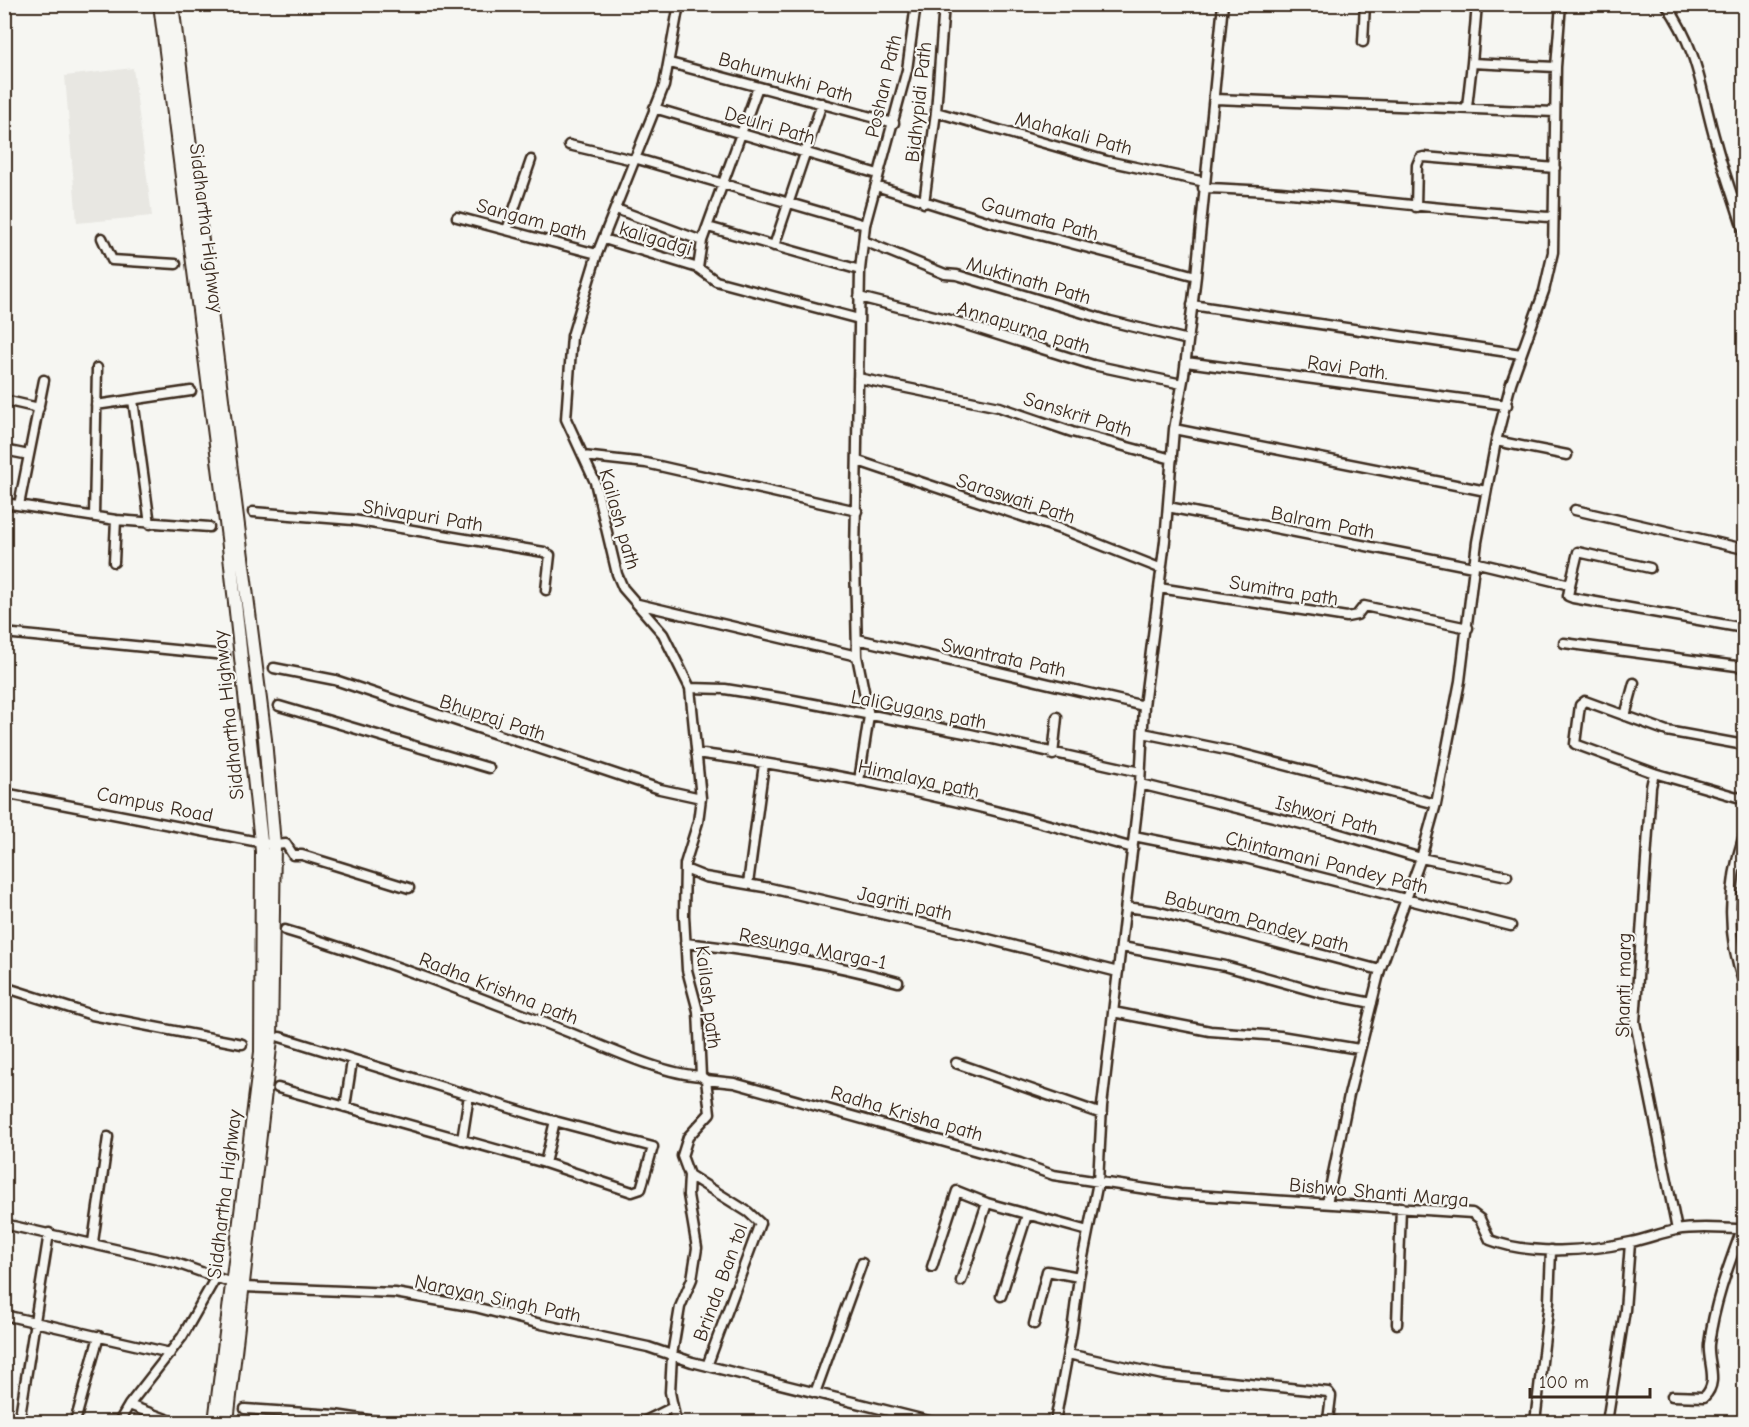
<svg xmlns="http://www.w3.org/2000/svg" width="1749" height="1427" viewBox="0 0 1749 1427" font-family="'Comic Neue',sans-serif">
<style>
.built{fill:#e8e7e2}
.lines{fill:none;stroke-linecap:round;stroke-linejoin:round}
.minor-casing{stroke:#3b2a1e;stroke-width:13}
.highway-casing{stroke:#3b2a1e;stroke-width:16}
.minor{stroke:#f6f6f2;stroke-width:8}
.highway{stroke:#f6f6f2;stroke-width:12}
.labels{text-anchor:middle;stroke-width:4.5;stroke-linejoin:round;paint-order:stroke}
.street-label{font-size:20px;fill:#3b2a1e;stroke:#f6f6f2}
</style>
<rect width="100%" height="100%" fill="#f6f6f2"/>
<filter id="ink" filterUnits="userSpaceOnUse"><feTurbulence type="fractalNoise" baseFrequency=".0167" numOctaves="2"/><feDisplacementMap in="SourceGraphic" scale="12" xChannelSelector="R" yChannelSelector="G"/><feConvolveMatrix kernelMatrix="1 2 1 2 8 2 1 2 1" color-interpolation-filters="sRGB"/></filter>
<g filter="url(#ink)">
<path class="built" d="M133,68L152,216L77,223L65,76Z"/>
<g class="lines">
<defs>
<path id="minor" d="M679,4L664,86L597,254L572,336L566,419L595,482L617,574L623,588L663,634L690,688L701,798L698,822L685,864L684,915L687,970L698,1011L701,1076
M1666,4C1700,53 1700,89 1716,143C1724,173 1735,202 1744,232
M1363,42L1365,4
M670,63L894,123
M1472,63L1477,4
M1215,99L1555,112
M1467,107L1472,63L1556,67
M654,108L878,174
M936,112L1107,161L1205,182
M569,145L633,160
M634,158L865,225
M876,186L990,222L1196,276
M1203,188C1320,191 1436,211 1553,217
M1735,202L1744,199
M924,203L936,112L944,4
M1416,207L1417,165L1420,158L1424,157L1555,168
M616,209L702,241
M457,217L597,254
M708,227L860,270
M507,230L531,160
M102,238L112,260L176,264
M604,239L698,268L716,281L859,319
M864,241L945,274L957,275L1110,321L1188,340
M774,246L822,103
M698,268L702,241L758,87
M859,297L954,321L1093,365L1182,384
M1192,305L1521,354
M1186,362L1507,405
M858,378L999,407L1072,432L1172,459
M4,400L39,408
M133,400L150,524
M96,405L191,391
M1174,429L1486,491
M1496,441L1567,455
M4,450L29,455
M583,456L646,463L857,511
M858,461L1066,531L1162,569
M4,503L116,520L209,527
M19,505L44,380
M1168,507L1473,567
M1575,510L1744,549
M253,512L353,520L544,552L550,555L546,590
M94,516L97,368
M114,562L116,520
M1474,562L1570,585L1568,596L1573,598L1744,628
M1570,585L1578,552L1650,568
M1159,588L1347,617L1357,615L1364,606L1468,628
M638,604L857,656
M4,633L225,655
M857,639L1144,706
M1564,643L1744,667
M274,668L335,680L660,789L701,798
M690,688L725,689L788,699L970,734L1140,772
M279,706L489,768
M1625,716L1634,683
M1143,733L1231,751L1436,804
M1744,745L1667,731L1585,701L1580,705L1575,744L1654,773L1744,799
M696,753C843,772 990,807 1133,848
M1053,755L1057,717
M1654,773L1651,787L1635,1022L1677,1230
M859,781L869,716L857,656L855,558L860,270L865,225L907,70L916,4
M1140,784L1330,831L1421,858L1507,876
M4,793L274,845L286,844L293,855H302L409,888
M1744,835C1728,884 1726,935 1744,984
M1134,836L1245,858L1511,926
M685,869L705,877L770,888L968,934L1118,972
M748,884L764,764
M1126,907L1156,911L1380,970
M1732,912L1744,914
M285,930C379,958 471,994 563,1030C602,1045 660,1074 701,1076
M685,943C758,951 827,962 898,982
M1122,947L1225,966L1321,993L1372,1003
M4,987L92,1015L242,1044
M1113,1012L1210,1031L1280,1036L1359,1049
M956,1063L1102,1114
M706,1080L734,1083L1020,1163L1053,1175L1180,1194L1472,1213L1480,1219L1490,1240C1531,1256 1589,1251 1631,1242C1646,1239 1661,1233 1676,1230C1698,1226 1722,1229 1744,1229
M278,1088L545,1163L632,1192L641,1189L653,1147L543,1118L280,1037
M345,1107L352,1061
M462,1140L469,1095
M545,1163L555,1121
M689,1175L748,1212L760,1223L707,1366
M1327,1203L1349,1095L1380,970L1421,858L1436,804L1460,681L1477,542L1496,441L1511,383L1544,291L1553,252L1556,67L1561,4
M4,1224L176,1263L243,1287L395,1293L475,1307L541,1324L648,1347L692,1362L933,1422
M93,1242L108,1137
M932,1267L957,1191L987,1203L1088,1231
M961,1281L987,1203
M1001,1296L1027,1215
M4,1315L170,1353
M1034,1324L1047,1271L1079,1277
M1397,1324L1401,1207
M1068,1354L1163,1375L1328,1392L1331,1396L1328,1420L1336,1422
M815,1393L862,1263
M1672,1396L1704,1397C1720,1382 1707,1362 1709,1344C1714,1304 1728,1267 1742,1229
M129,1405L182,1337L216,1277
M245,1409L335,1415L382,1422
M19,1422L49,1233
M75,1422L99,1336
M119,1422L129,1405L174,1422
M643,1422L671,1408
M676,1422L670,1392L672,1355L680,1307L692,1279L697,1248L688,1195L689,1175L682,1156L688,1137L710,1113L706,1080L702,1077
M1055,1422L1072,1331L1079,1277L1098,1182L1102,1106L1140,784L1144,706L1165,541L1174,429L1184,375L1196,276L1223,4
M1535,1422L1549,1302L1551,1250
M1607,1422L1625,1310L1630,1243"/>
<path id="highway" d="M160,4L228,538L262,851L261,1052L215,1422
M172,4L265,739L274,845L271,1039L227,1422"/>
</defs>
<use href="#minor" class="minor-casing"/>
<use href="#highway" class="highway-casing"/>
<use href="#minor" class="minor"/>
<use href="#highway" class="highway"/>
</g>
</g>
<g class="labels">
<g class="street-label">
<text transform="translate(786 77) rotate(16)" y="7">Bahumukhi Path</text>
<text transform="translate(883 86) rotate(-77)" y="7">Poshan Path</text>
<text transform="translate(918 102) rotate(-84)" y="7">Bidhypidi Path</text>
<text transform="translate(770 125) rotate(16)" y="7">Deulri Path</text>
<text transform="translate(1074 133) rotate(15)" y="7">Mahakali Path</text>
<text transform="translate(1040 218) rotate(15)" y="7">Gaumata Path</text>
<text transform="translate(532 219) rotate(15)" y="7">Sangam path</text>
<text transform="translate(207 228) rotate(83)" y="7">Siddhartha Highway</text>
<text transform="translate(656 238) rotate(17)" y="7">kaligadgi</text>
<text transform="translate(1029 280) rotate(16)" y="7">Muktinath Path</text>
<text transform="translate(1024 327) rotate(17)" y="7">Annapurna path</text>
<text transform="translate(1348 367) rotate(8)" y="7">Ravi Path.</text>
<text transform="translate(1078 414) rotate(17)" y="7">Sanskrit Path</text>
<text transform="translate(1016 498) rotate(18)" y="7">Saraswati Path</text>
<text transform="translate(423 515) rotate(9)" y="7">Shivapuri Path</text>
<text transform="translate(620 519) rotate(74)" y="7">Kailash path</text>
<text transform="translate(1323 522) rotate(11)" y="7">Balram Path</text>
<text transform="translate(1284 590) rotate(9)" y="7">Sumitra path</text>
<text transform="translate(1004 657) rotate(12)" y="7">Swantrata Path</text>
<text transform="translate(919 709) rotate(11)" y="7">LaliGugans path</text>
<text transform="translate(228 715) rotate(-96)" y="7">Siddhartha Highway</text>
<text transform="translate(493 717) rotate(18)" y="7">Bhupraj Path</text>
<text transform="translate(919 778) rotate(12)" y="7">Himalaya path</text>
<text transform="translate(155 804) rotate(11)" y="7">Campus Road</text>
<text transform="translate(1327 815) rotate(15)" y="7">Ishwori Path</text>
<text transform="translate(1327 862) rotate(14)" y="7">Chintamani Pandey Path</text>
<text transform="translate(905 903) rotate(13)" y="7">Jagriti path</text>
<text transform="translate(1257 921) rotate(15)" y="7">Baburam Pandey path</text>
<text transform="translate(813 948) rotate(11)" y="7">Resunga Marga-1</text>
<text transform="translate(1623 985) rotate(-89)" y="7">Shanti marg</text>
<text transform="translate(499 988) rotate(21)" y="7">Radha Krishna path</text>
<text transform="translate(709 997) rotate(83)" y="7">Kailash path</text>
<text transform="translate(907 1113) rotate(16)" y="7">Radha Krisha path</text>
<text transform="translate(1379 1192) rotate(5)" y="7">Bishwo Shanti Marga</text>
<text transform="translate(224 1194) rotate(-83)" y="7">Siddhartha Highway</text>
<text transform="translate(720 1282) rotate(-70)" y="7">Brinda Ban tol</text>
<text transform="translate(498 1298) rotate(12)" y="7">Narayan Singh Path</text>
</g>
</g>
<rect width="1749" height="1427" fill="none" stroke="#f6f6f2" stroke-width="24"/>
<rect x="12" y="12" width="1725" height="1403" fill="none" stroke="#3b2a1e" stroke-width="2" filter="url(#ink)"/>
<path d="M1530 1388v9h120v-9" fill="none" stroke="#3b2a1e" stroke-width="3"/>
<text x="1539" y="1388" font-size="18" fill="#3b2a1e" stroke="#f6f6f2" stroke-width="4.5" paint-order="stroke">100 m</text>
</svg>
